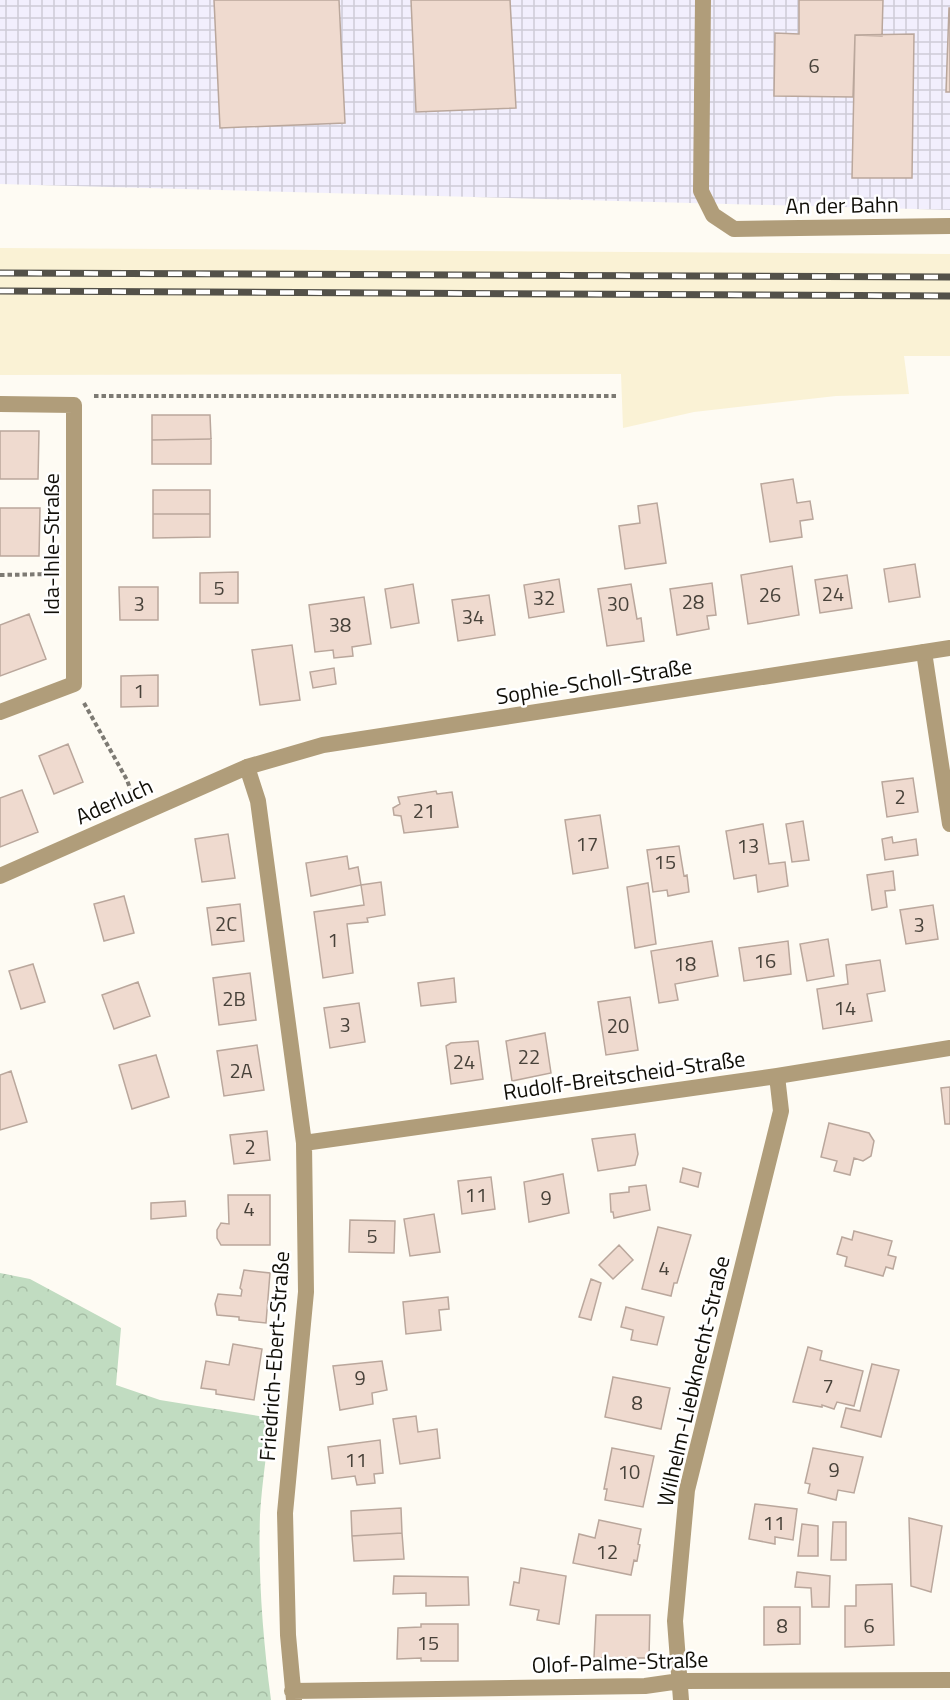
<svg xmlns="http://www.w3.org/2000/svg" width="950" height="1700" viewBox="0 0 950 1700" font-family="'Titillium Web',sans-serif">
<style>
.industrial{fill:url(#industrial-grid)}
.built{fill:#faf2d5}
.forest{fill:url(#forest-crowns)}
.building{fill:#efdacf;stroke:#baa79c;stroke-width:1.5}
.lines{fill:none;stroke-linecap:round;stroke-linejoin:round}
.path{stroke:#7d7a73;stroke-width:4;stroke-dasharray:4.5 3;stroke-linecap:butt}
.minor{stroke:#b09d7a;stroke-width:16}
.tertiary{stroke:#b09d7a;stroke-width:16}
.rail-casing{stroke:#535149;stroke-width:7}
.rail{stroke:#fff;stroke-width:4.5;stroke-dasharray:14;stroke-linecap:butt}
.labels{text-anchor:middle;stroke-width:5;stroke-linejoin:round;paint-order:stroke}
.number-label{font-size:20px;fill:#48423a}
.street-label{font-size:22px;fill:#110f08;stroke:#fff}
</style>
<defs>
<pattern id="industrial-grid" width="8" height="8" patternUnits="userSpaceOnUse" patternTransform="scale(1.5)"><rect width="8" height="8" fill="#f2effd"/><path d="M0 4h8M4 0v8" fill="none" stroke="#ceccd7"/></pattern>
<pattern id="forest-crowns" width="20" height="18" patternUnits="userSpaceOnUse" patternTransform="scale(1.5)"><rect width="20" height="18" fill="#c1dcc1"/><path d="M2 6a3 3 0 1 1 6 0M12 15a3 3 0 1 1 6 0" fill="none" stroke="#a5bca4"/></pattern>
</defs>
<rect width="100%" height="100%" fill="#fefbf3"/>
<path class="industrial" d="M0,0H950V210L0,184Z"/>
<path class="built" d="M0,248L950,254V356H904L909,394L836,396L694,412L623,428L621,374L0,375Z"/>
<path class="forest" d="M0,1273L30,1279L121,1328L116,1385L160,1400L271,1418C267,1450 262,1483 260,1515C258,1577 263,1639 271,1700H0Z"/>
<path class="building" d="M214,0H339L345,123L220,128Z
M411,0H510L516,108L416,112Z
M799,0H883L882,36L855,35L853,97L774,96L775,33L799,34Z
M949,8H950V92H946Z
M914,34L912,178H852L855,35Z
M152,415H210L211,439L152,440Z
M0,431H39L38,479H0Z
M211,439V464H152V440Z
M793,479L797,503L810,501L813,519L800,521L802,537L770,542L761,484Z
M153,490H210V514H153Z
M657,503L666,563L625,569L619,526L640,523L638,506Z
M0,508H40L39,556H0Z
M153,514H210V537L153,538Z
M915,564L920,597L889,602L884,569Z
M792,566L799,615L748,624L741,575Z
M238,572V603H200V573Z
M847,575L852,608L820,613L815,580Z
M559,579L564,612L529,618L524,585Z
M712,583L716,615L707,616L709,629L677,635L670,589Z
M413,584L419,623L391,628L385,589Z
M631,584L637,619L641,618L644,641L607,646L598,589Z
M119,587H158V620H120Z
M489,595L495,635L458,641L452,600Z
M364,597L371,644L352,647L353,656L334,658L333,650L315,652L309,605Z
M29,614L46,659L0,676V625Z
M292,645L300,700L260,705L252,650Z
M334,668L336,684L313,688L310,672Z
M158,675V706L121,707V676Z
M68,744L83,782L54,794L39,756Z
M913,778L918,812L887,817L882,782Z
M22,790L38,832L0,847V798Z
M436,791L437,794L452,792L458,827L404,833L401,816L394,815L393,808L400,804L398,797Z
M600,815L608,868L573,874L565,820Z
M803,821L809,860L792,862L786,824Z
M763,824L769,864L785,862L788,886L758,892L756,875L734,879L726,831Z
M228,834L235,878L202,882L195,839Z
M892,837L893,843L916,839L918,855L885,860L882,839Z
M679,846L684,876L687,875L689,892L668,896L667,890L653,892L647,850Z
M347,856L349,869L358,867L361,885L311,896L306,863Z
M893,871L895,890L885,891L887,907L872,910L867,875Z
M381,882L385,915L367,918L368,922L347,924L353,973L323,978L314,912L364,905L361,885Z
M648,883L656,944L635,948L627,887Z
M124,896L134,933L104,941L94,904Z
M240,904L244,941L212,945L207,908Z
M933,905L938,939L906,944L900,910Z
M828,939L834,976L807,981L800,944Z
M712,941L718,976L675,984L678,1000L659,1003L651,951Z
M788,941L791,974L744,981L739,948Z
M880,960L885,991L867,994L872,1021L823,1029L817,989L848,984L846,965Z
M33,964L45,1002L21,1009L9,971Z
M250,973L256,1020L219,1025L213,978Z
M454,978L456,1002L421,1006L418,983Z
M138,982L150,1016L114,1029L102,995Z
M630,997L638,1050L606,1055L598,1002Z
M359,1003L365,1042L330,1048L324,1008Z
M545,1033L551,1073L512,1081L506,1041Z
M478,1041L483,1079L451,1084L446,1046L451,1043Z
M257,1045L264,1090L224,1096L217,1051Z
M156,1055L169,1097L132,1109L119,1065Z
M11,1071L27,1122L0,1130V1075Z
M950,1087V1124H945L941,1088Z
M829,1123L869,1133L874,1141L871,1156L863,1161L854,1158L850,1175L834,1171L837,1161L821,1157Z
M267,1131L270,1160L234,1164L230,1135Z
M635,1134L638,1154L635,1165L598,1171L592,1139Z
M683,1168L701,1173L698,1187L680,1182Z
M563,1174L569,1213L529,1222L524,1182Z
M491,1177L495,1209L462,1214L458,1181Z
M646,1185L650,1210L614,1218L613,1212H611L610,1194L629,1192V1187Z
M228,1195H270V1245H221L217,1238V1230L221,1223L229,1224Z
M185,1201L186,1216L151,1219V1203Z
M434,1214L440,1252L410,1256L404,1219Z
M350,1220L395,1221L394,1253L349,1252Z
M658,1227L691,1235L677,1283H674L671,1296L642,1289Z
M854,1231L892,1241L888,1255L896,1257L893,1269L886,1267L883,1276L845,1266L847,1257L837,1254L842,1237L852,1240Z
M619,1245L633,1260L613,1279L599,1265Z
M244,1270L270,1273L266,1323L239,1320V1317L217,1315L215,1304L218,1294L241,1296L242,1290L240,1288Z
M591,1279L601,1283L591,1320L579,1317Z
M448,1297L449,1309L439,1310L441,1330L406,1334L403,1302Z
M626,1307L664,1317L657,1345L631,1340L633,1330L621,1327Z
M233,1344L262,1349L254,1400L216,1394V1390L201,1388L206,1361L229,1365Z
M808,1347L822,1351L820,1360L863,1371L854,1406L837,1402L834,1409L822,1405V1407L793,1402Z
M382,1361L387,1390L372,1393L373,1404L340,1410L333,1366Z
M872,1364L899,1370L881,1437L841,1427L846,1408L860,1411Z
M613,1377L670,1388L661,1429L605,1417Z
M416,1416L418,1432L437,1429L440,1458L400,1464L393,1419Z
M380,1440L383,1473L374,1474L375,1483L357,1485L355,1476L332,1479L328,1447Z
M612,1448L654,1456L643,1507L605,1500L607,1489H604Z
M813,1448L863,1457L854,1493L838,1490L836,1500L808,1493L810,1484L805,1483Z
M755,1504L797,1509L793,1540L775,1537V1544L749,1539Z
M401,1508L402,1533L352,1536L351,1511Z
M909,1518L942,1526L931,1592L911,1586Z
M599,1520L641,1529L638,1544L640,1545L637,1561L634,1560L631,1575L573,1563L579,1534L595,1538Z
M833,1522H846V1560H831Z
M802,1524L818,1526V1556H798Z
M402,1533L404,1559L354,1561L352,1536Z
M521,1568L566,1576L559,1624L537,1620L539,1610L510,1605L514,1582L519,1583Z
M797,1572L830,1576L829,1607H812L811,1588L795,1587Z
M394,1576L468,1577L469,1605L426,1606V1593L393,1594Z
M892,1584L894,1645L845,1647V1606H856V1585Z
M764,1607H800V1644L764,1645Z
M596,1615H650L649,1658H594Z
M421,1624H458V1661H421V1658L397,1659L398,1628L421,1627Z"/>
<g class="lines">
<path class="path" d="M94,396H618
M0,575L53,574
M84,703L127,780L132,794"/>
<path class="minor" d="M703,0L701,191L713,215L734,229L950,226
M0,404L74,405V684L0,712
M924,652L950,824
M247,767L258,801L304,1143L306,1292L285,1513L288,1635L294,1700
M304,1143L777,1076L950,1048
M292,1691L645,1686L680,1681L950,1680
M681,1700L675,1621L687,1490L781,1111L777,1076"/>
<path class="tertiary" d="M0,876L247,767L323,745L950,648"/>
<defs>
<path id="rail" d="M0,273L950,277
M0,291L950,296"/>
</defs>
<use href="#rail" class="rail-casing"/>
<use href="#rail" class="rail"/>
</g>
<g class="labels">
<g class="number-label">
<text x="814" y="73">6</text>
<text x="219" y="595">5</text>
<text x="833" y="601">24</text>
<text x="770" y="602">26</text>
<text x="544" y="605">32</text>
<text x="693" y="609">28</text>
<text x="139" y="611">3</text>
<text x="618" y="611">30</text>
<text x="473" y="624">34</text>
<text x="340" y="632">38</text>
<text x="139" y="698">1</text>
<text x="900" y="804">2</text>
<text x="424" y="818">21</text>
<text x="587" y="851">17</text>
<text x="748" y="853">13</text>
<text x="665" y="869">15</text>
<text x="226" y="931">2C</text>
<text x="919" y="932">3</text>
<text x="333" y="947">1</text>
<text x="765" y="968">16</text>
<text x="685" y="971">18</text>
<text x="234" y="1006">2B</text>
<text x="845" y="1015">14</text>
<text x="345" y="1032">3</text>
<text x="618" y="1033">20</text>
<text x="529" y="1064">22</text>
<text x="464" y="1069">24</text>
<text x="241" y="1078">2A</text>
<text x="250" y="1154">2</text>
<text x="476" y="1202">11</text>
<text x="546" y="1205">9</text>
<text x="249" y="1216">4</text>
<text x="372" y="1243">5</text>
<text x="664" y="1275">4</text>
<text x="360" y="1385">9</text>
<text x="828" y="1393">7</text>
<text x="637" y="1410">8</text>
<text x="356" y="1467">11</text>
<text x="834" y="1477">9</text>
<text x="629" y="1479">10</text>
<text x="774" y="1530">11</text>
<text x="607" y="1559">12</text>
<text x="782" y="1633">8</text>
<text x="869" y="1633">6</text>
<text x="428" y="1650">15</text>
</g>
<g class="street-label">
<text transform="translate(842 205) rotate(-1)" y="8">An der Bahn</text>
<text transform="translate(51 544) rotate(-90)" y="8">Ida-Ihle-Straße</text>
<text transform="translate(594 681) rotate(-9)" y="8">Sophie-Scholl-Straße</text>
<text transform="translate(114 801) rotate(-24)" y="8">Aderluch</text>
<text transform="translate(624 1075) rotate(-8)" y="8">Rudolf-Breitscheid-Straße</text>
<text transform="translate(274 1356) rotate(-86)" y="8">Friedrich-Ebert-Straße</text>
<text transform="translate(693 1381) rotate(-77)" y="8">Wilhelm-Liebknecht-Straße</text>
<text transform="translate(620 1662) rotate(-2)" y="8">Olof-Palme-Straße</text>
</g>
</g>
</svg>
